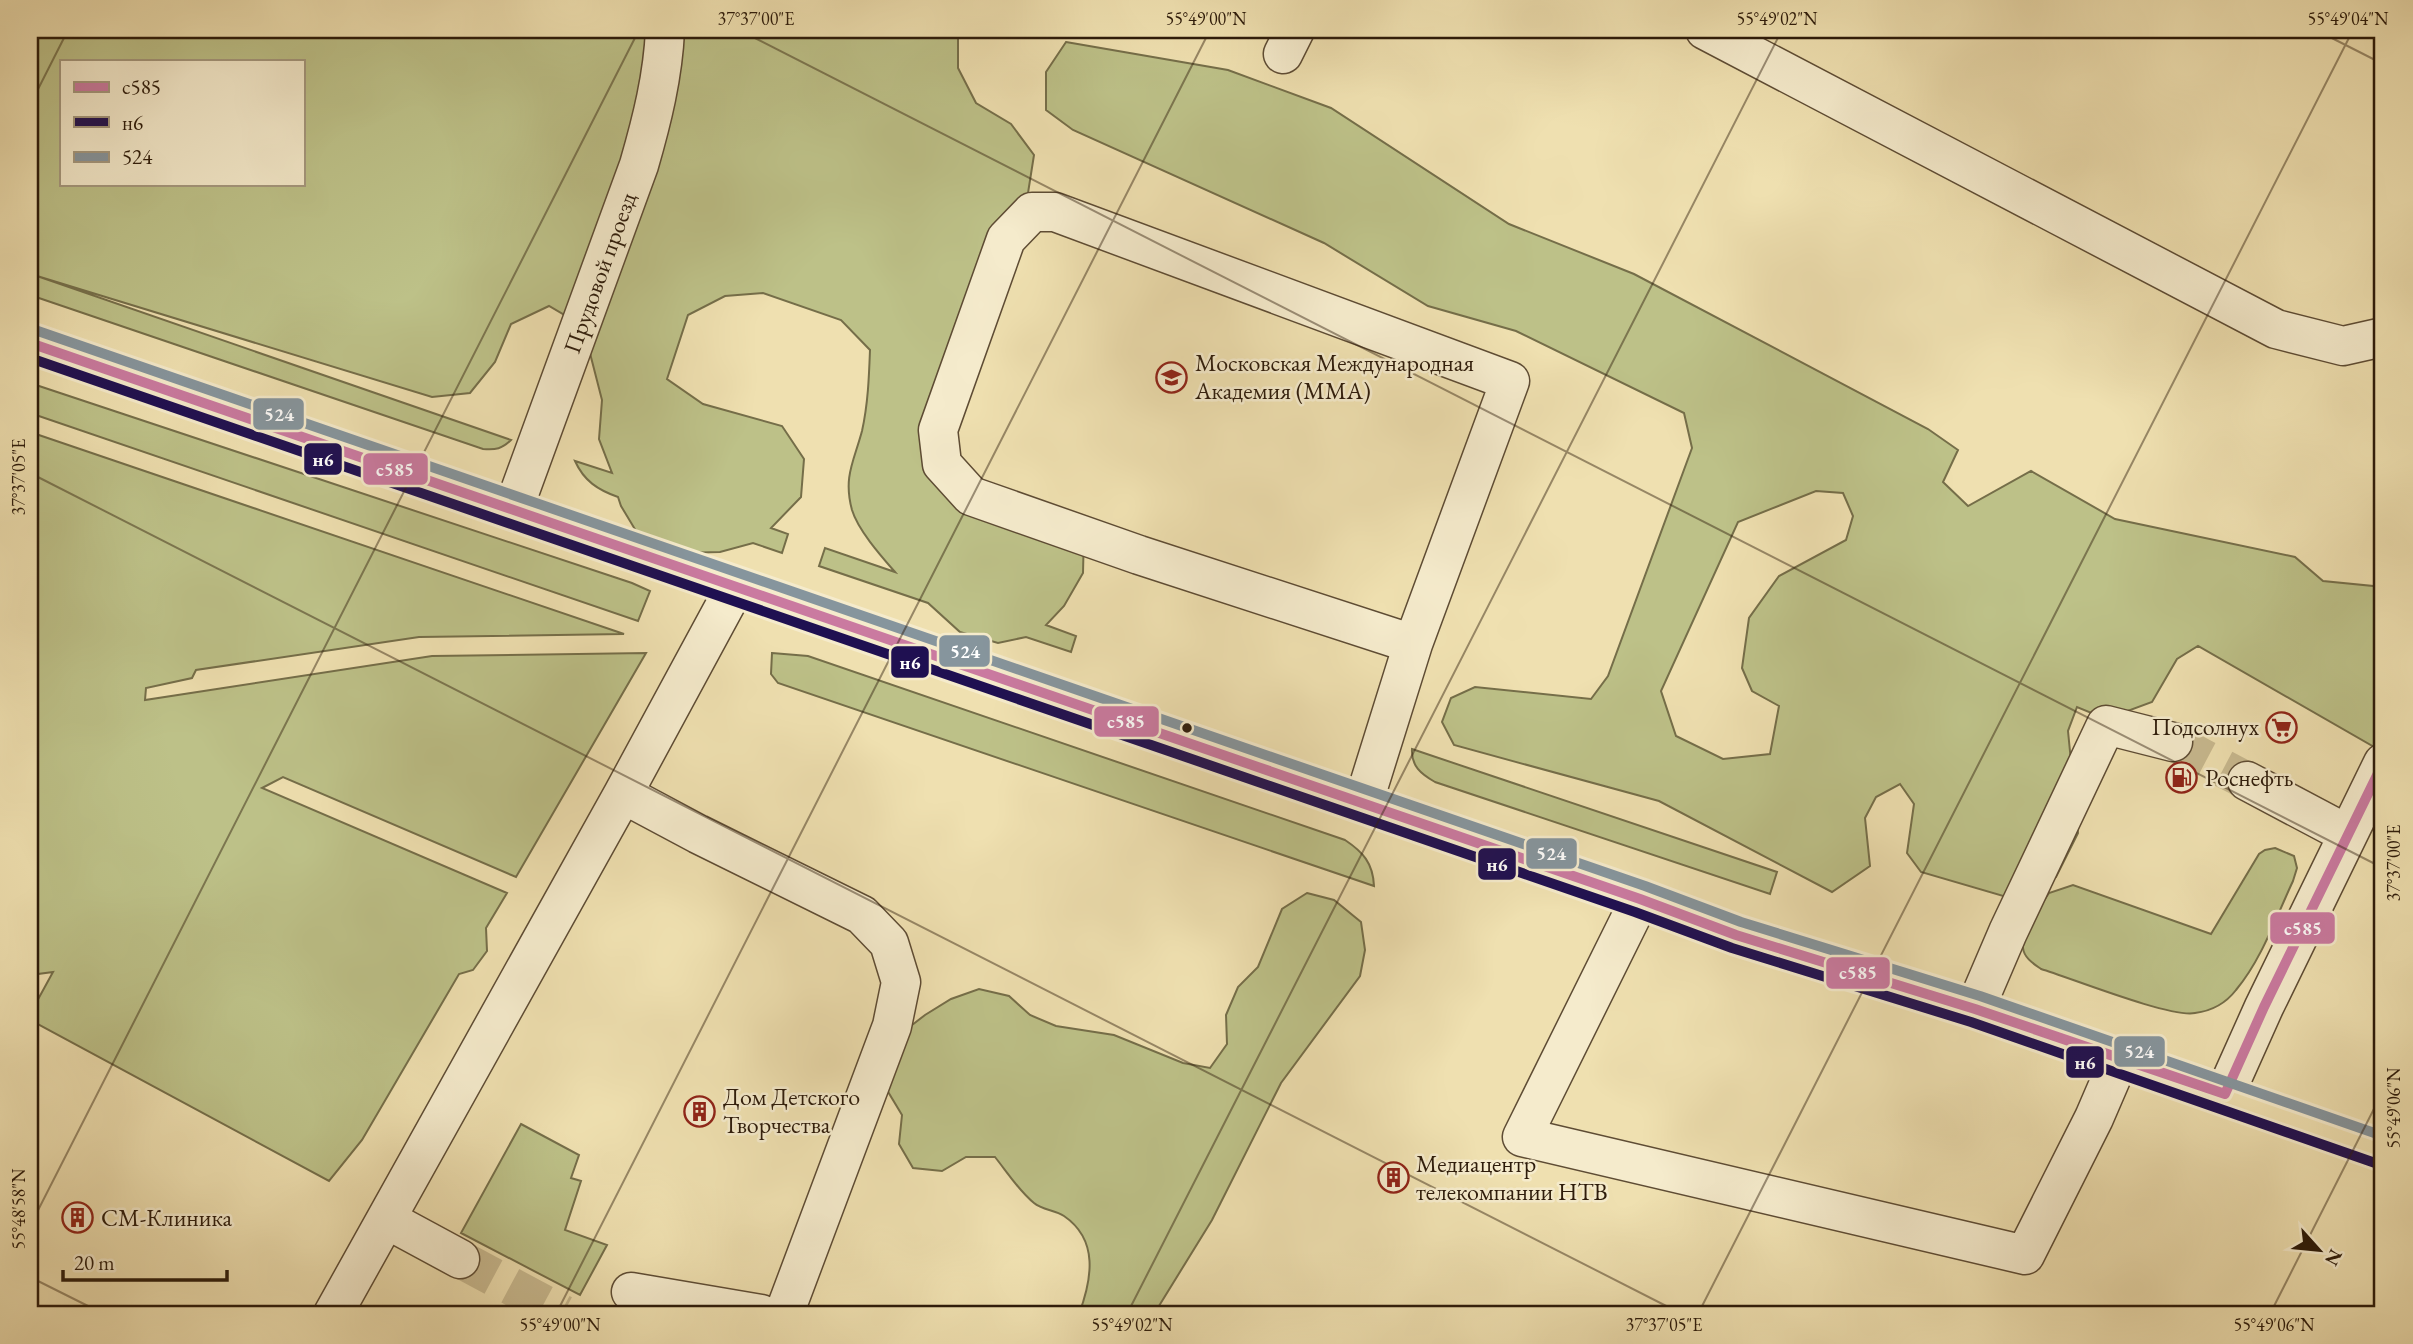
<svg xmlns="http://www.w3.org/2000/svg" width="2413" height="1344" viewBox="0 0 2413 1344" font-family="'EB Garamond',serif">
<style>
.green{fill:#bdc188;stroke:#756e49;stroke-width:2;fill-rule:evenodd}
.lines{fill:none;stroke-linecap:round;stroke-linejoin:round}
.minor-tunnel{stroke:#c8b98f;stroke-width:38;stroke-dasharray:38 19;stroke-linecap:butt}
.minor-casing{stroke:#5e4c34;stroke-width:41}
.major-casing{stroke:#2d1b0a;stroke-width:41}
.minor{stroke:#f5ebcc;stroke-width:38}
.major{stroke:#efe0b0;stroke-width:38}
.bus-1-casing{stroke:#f5ebcc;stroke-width:16}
.bus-2-casing{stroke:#f5ebcc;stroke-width:16}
.bus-3-casing{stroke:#f5ebcc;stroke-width:16}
.bus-1{stroke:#ca7aa0;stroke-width:10}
.bus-2{stroke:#1f1051;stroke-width:10}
.bus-3{stroke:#86959d;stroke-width:10}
.ticks{fill:none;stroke:#2d1b0a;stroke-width:2;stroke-opacity:0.45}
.bus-dot{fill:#2d1b0a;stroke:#f5ebcc;stroke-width:2.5}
.labels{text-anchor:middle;stroke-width:5;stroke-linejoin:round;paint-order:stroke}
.street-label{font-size:24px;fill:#2d1b0a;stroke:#f5ebcc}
.poi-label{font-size:24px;fill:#2d1b0a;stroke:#f5ebcc;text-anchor:start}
.line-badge{stroke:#f5ebcc;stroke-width:2.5}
.badge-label{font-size:19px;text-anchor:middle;font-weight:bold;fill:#fff}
.neatline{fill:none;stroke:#2d1b0a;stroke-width:2.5}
.ticks-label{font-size:18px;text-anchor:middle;fill:#2d1b0a}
</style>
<rect width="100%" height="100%" fill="#efe0b0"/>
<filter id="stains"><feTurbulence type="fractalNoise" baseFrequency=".00286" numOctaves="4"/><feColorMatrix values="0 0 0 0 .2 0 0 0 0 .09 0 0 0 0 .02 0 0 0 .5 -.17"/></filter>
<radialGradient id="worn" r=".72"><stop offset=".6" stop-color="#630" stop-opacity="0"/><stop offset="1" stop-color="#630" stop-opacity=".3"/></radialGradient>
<path class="green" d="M30,30H958V68L976,103L1011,124L1034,155L1028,193L991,304L948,454L973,485L1084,531L1083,573L1064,606L1046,625L1076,636L1071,652L1026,637L998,643L960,632L928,603L819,566L825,548L895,572C881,556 858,530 852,510C843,477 854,461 862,431C868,404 869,377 870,350L841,320L763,293L725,296L688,315L667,379L703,404L782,426L804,459L801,497L771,528L788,534L782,553L753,543L720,552L680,553L642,541L621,506L618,497C598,490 584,481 575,461L612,473L599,439L602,400L583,326L549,306L511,324L495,362L470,393L432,397L37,276L511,440C502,449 496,450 483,449L30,295ZM61,61H303V184H61Z
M1066,42L1228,70L1331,108L1509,224L1634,274L1928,429L1958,450L1943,482L1968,506L2031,471L2115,519L2295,557L2323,581L2383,587V752L2198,646L2177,659L2152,702L2106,719L2077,707L2068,731L2078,833L2056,877L2010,898L1921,872L1907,853L1914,804L1900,784L1876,797L1865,818L1870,866L1832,892L1659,801L1454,745L1442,722L1451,698L1475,687L1591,699L1608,676L1692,448L1684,413L1516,331L1428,306L1324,243L1073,130L1046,110V72ZM1816,491L1843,493L1853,516L1846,540L1779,576L1749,618L1742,668L1752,691L1779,706L1770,754L1723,759L1676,736L1661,691L1738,522Z
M30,383L632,583L650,591L638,621L30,413Z
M30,432L624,634L419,637L196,670L192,678L146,688L145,700L432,656L646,653L516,877L283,777L262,788L507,893L486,928L487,951L473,970L459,974L362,1140L329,1181L30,1020V1014L53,972L30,975Z
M772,653L808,656L1345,840C1363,852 1373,863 1374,886L778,683L771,674Z
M1412,749L1777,872L1770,894L1435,782C1421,774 1411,766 1412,749Z
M2275,848L2294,856L2297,868L2293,881C2276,917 2262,959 2236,990C2226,1003 2211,1011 2195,1013C2170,1018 2071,978 2041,969C2034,964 2024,958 2023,948C2022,934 2041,904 2049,893L2073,885L2211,934L2259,854L2265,850Z
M1307,893L1334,900L1361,922L1365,950L1360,976L1281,1083L1212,1220L1154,1314H1079C1092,1279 1099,1240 1064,1216C1055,1210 1042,1210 1034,1203C1019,1191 1007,1172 995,1157H966L942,1171L913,1168L899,1144L902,1115L887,1090L903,1032L925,1015L951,999L979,989L1009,996L1030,1015L1056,1026L1114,1035L1183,1063L1210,1068L1227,1044L1226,1015L1238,987L1258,967L1282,909Z
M521,1124L579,1155L571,1178L581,1181L565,1230L607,1245L580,1295L461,1233Z"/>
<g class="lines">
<path class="minor-tunnel" d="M2173,742L2247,781
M460,1259L563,1314"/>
<defs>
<path id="minor" d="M1705,30L2276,329L2343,346L2383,337
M1283,54L1295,30
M513,510L639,165C652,120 663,76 665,30
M2247,781L2347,834
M623,794L698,834L862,915L889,943L901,982L892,1026L784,1314
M1363,804L1413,644L1510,381L1055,212H1032L1006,239L938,430L942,464L971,496L1139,555L1413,644
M1640,899L1522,1137L2025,1255L2094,1118L2119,1060
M1975,1009L2008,932L2106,725L2173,742
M2225,1094L2264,1007L2383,763
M386,1219L460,1259
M631,1292L761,1314
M333,1314L623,794L735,587"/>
<path id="major" d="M30,343L1640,899L1736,935L1975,1009L2383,1151"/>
</defs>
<use href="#minor" class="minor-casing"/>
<use href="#major" class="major-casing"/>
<use href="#minor" class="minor"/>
<use href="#major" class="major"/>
<defs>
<path id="bus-1" d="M30,343L1640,899L1736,935L1975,1009L2225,1094
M2225,1094L2264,1007L2383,763"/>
<path id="bus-2" d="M30,358L1635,912L1732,948L1971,1022L2378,1164"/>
<path id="bus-3" d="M35,330L1645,886L1741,922L1980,996L2383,1136"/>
</defs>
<use href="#bus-1" class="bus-1-casing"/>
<use href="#bus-2" class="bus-2-casing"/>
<use href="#bus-3" class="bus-3-casing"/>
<use href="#bus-1" class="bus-1"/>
<use href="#bus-2" class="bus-2"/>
<use href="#bus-3" class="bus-3"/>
</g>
<path class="ticks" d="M739,30L2383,868M2316,30L2383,64M30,105L68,30M30,473L1682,1314M30,1226L639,30M30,1277L104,1314M556,1314L1210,30M1127,1314L1782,30M1698,1314L2353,30M2270,1314L2383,1091"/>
<defs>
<symbol id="university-ring" viewBox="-11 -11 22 22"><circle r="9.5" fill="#f5ebcc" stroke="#8f2418" stroke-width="1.5"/><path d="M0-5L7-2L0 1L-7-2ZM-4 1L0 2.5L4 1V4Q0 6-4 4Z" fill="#8f2418"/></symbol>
<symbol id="supermarket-ring" viewBox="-11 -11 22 22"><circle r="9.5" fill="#f5ebcc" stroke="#8f2418" stroke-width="1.5"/><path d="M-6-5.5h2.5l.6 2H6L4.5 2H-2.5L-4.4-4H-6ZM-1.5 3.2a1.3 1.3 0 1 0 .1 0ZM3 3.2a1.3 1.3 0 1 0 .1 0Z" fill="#8f2418"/></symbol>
<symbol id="fuel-ring" viewBox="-11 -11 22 22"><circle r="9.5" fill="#f5ebcc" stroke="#8f2418" stroke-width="1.5"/><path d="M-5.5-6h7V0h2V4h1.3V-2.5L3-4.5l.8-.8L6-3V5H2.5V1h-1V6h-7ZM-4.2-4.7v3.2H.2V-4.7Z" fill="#8f2418"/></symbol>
<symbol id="building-ring" viewBox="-11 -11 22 22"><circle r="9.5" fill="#f5ebcc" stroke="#8f2418" stroke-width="1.5"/><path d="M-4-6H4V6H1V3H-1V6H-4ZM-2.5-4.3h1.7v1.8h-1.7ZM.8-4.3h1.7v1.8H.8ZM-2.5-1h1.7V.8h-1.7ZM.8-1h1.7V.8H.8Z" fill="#8f2418"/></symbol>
</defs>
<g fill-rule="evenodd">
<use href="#university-ring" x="1154" y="360" width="35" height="35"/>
<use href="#supermarket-ring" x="2264" y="710" width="35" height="35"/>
<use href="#fuel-ring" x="2164" y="760" width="35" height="35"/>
<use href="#building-ring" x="682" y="1094" width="35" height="35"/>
<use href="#building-ring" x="1376" y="1160" width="35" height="35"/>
<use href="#building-ring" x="60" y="1200" width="35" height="35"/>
</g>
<circle class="bus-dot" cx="1187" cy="728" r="6"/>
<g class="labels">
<g class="street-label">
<text transform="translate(600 273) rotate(-70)" y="8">Прудовой проезд</text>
</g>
<g class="poi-label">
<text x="1195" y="371">Московская Международная<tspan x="1195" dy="28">Академия (ММА)</tspan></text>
<text x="2259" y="735" text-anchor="end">Подсолнух</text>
<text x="2205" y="786">Роснефть</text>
<text x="723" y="1105">Дом Детского<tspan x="723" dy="28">Творчества</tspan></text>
<text x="1416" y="1172">Медиацентр<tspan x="1416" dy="28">телекомпании НТВ</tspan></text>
<text x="101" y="1226">СМ-Клиника</text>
</g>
</g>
<g class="line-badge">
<rect x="252" y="397" width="53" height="34" rx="7" fill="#86959d"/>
<rect x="303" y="442" width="40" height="34" rx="7" fill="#1f1051"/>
<rect x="362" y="452" width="67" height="34" rx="7" fill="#ca7aa0"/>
<rect x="938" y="634" width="53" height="34" rx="7" fill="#86959d"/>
<rect x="890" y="645" width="40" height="34" rx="7" fill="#1f1051"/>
<rect x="1093" y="705" width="67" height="33" rx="7" fill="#ca7aa0"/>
<rect x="1525" y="837" width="53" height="33" rx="7" fill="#86959d"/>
<rect x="1477" y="847" width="40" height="34" rx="7" fill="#1f1051"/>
<rect x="2269" y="911" width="67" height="34" rx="7" fill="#ca7aa0"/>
<rect x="1825" y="956" width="66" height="34" rx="7" fill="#ca7aa0"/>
<rect x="2113" y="1035" width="53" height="33" rx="7" fill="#86959d"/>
<rect x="2065" y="1045" width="40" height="34" rx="7" fill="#1f1051"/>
</g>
<g class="badge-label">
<text x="279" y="421">524</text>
<text x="323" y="466">н6</text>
<text x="395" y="476">с585</text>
<text x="965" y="658">524</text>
<text x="910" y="669">н6</text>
<text x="1126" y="728">с585</text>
<text x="1551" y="860">524</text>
<text x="1497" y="871">н6</text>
<text x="2303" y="935">с585</text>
<text x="1858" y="979">с585</text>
<text x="2139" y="1058">524</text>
<text x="2085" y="1069">н6</text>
</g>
<rect width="2413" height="1344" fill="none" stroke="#efe0b0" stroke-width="77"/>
<rect x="60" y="60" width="245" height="126" fill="#f5ebcc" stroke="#a5987e" stroke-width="2"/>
<rect x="74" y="82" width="35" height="10" fill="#ca7aa0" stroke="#a5987e" stroke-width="2"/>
<text x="122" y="94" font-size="21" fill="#2d1b0a">с585</text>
<rect x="74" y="117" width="35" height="10" fill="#1f1051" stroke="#a5987e" stroke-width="2"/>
<text x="122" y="130" font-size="21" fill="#2d1b0a">н6</text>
<rect x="74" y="152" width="35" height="10" fill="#86959d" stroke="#a5987e" stroke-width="2"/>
<text x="122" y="164" font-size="21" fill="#2d1b0a">524</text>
<g transform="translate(2319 1250) rotate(117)" stroke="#f5ebcc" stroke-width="5" paint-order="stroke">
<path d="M0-5L12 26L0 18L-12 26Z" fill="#2d1b0a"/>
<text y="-10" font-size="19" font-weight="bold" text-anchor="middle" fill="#2d1b0a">N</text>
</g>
<path d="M63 1270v10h164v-10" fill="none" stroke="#2d1b0a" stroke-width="3.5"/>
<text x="74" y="1270" font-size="21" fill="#2d1b0a" stroke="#f5ebcc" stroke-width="5" paint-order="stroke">20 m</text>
<rect x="38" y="38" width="2336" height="1268" class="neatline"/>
<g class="ticks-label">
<text x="756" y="25">37°37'00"E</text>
<text x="1206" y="25">55°49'00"N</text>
<text x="1777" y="25">55°49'02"N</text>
<text x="2348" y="25">55°49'04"N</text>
<text transform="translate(19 477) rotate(-90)" y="6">37°37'05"E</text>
<text transform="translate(2394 863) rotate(-90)" y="6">37°37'00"E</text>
<text transform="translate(2394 1108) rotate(-90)" y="6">55°49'06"N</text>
<text transform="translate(19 1209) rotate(-90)" y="6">55°48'58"N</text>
<text x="560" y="1331">55°49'00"N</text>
<text x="1132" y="1331">55°49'02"N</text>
<text x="1664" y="1331">37°37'05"E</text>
<text x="2274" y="1331">55°49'06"N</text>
</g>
<rect width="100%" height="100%" filter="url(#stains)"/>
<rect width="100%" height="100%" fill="url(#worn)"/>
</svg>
